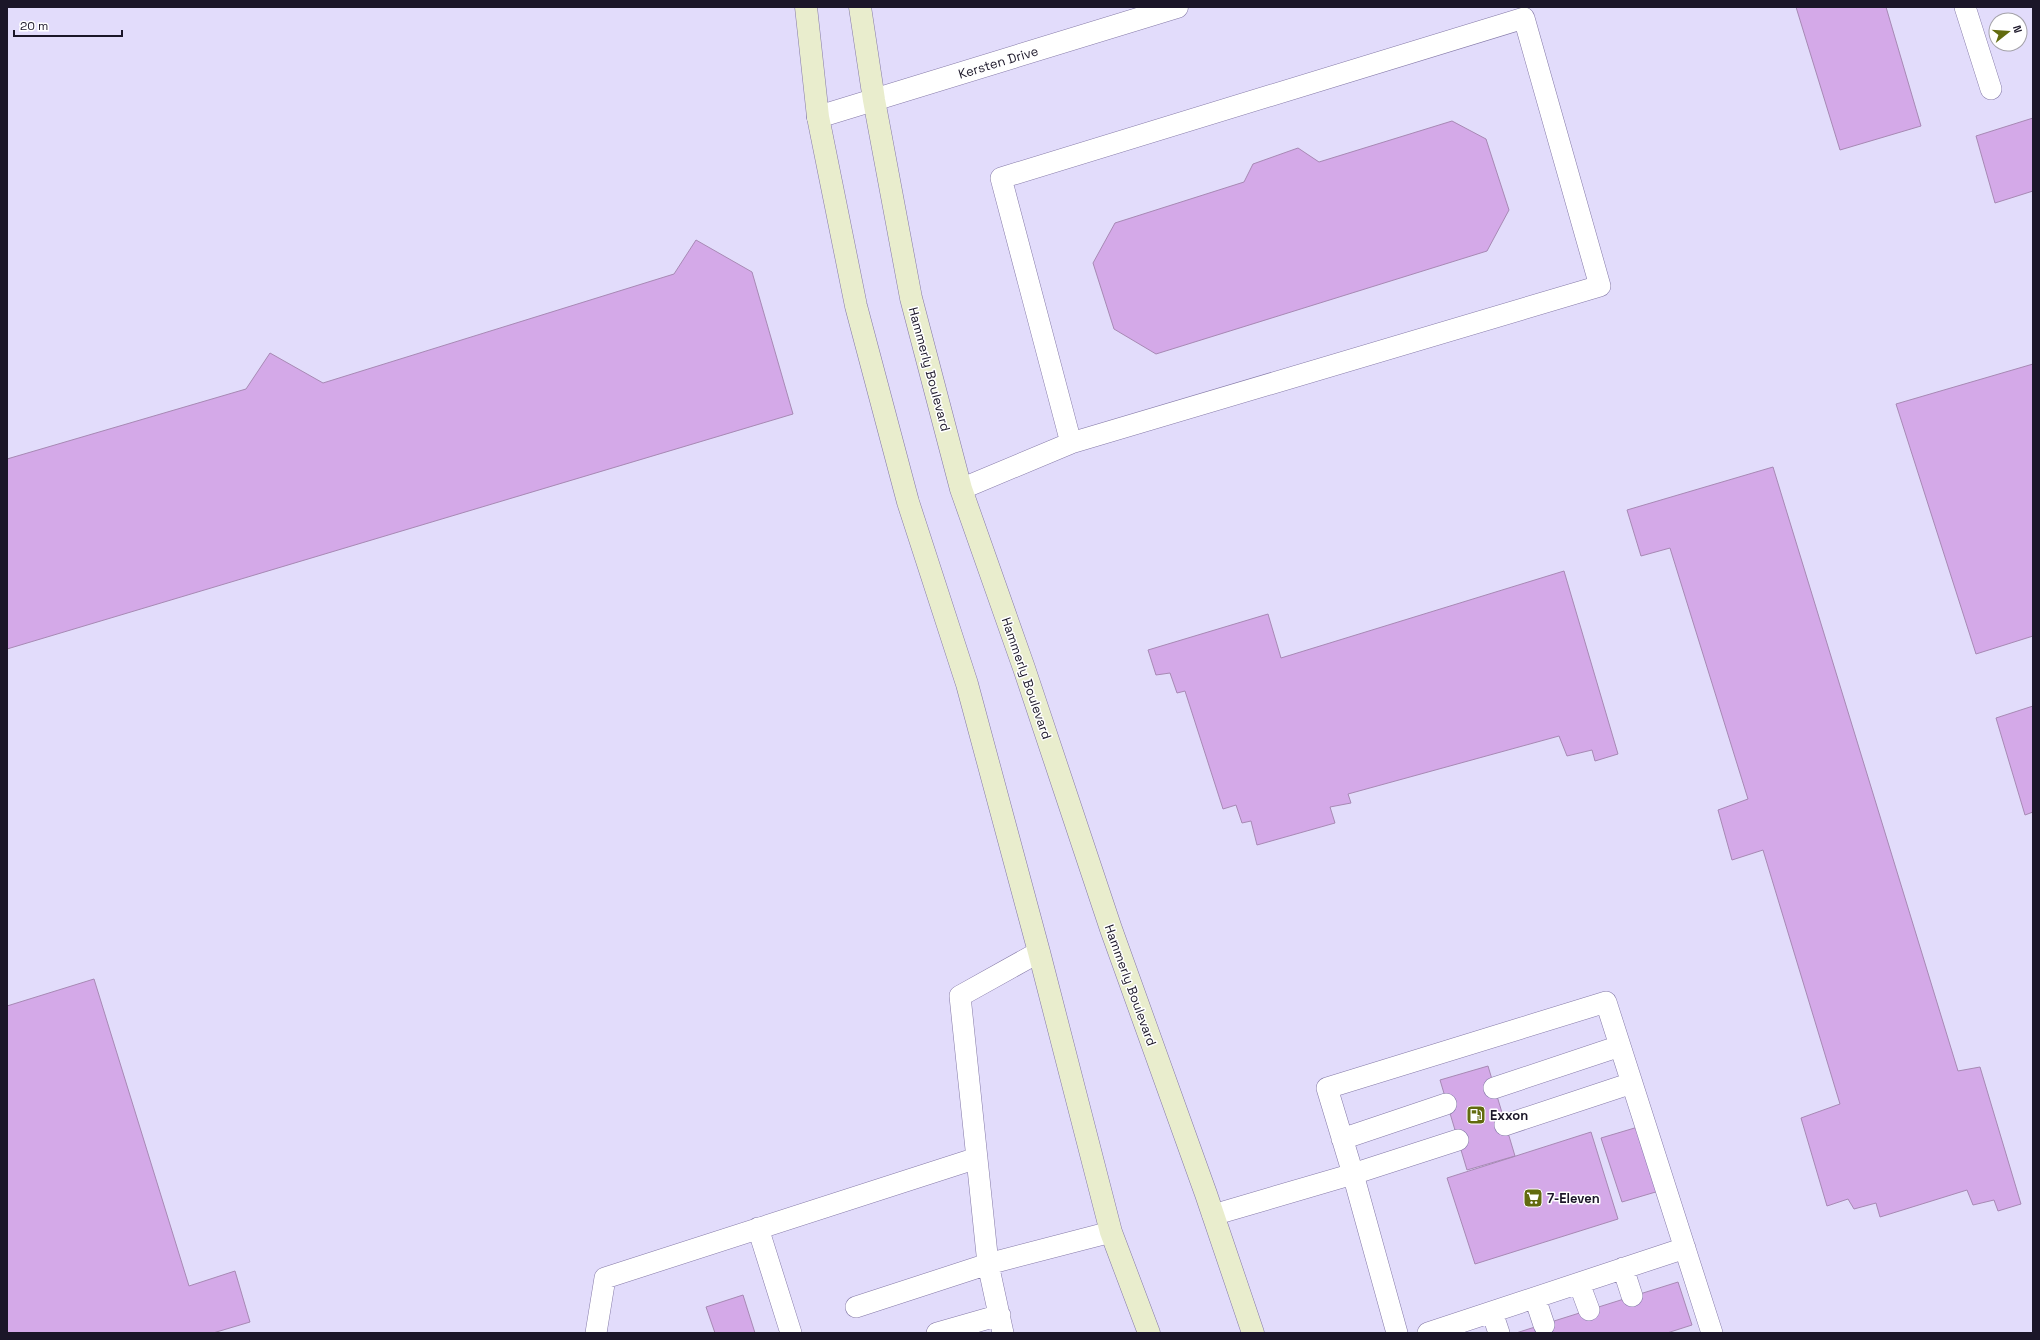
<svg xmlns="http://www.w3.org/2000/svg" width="2040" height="1340" viewBox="0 0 2040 1340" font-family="'Space Grotesk',sans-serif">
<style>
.building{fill:#d4a9e8;stroke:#a789b4}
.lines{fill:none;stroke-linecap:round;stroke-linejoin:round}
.service-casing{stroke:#8479a7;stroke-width:22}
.minor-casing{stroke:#8479a7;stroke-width:23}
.secondary-casing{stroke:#8479a7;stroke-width:23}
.service{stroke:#fff;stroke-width:21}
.minor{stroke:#fff;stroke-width:22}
.secondary{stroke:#e9edcd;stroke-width:22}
.labels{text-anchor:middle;stroke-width:3;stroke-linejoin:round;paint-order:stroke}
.street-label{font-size:13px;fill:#1b1628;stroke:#fff}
.poi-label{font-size:13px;font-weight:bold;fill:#1b1628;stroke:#fff;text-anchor:start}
</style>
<rect width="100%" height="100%" fill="#e2dcfb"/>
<path class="building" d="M1796,7H1886L1921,126L1840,150Z
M2033,118V191L1995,203L1976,136Z
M1452,121L1486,139L1509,210L1487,251L1156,354L1114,329L1093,263L1115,223L1244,182L1253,164L1298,148L1319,162Z
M696,240L752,272L793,414L7,649V459L246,389L270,353L323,383L674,274Z
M2033,364V636L1976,654L1896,404Z
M1773,467L1958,1071L1980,1067L2021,1204L1998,1211L1994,1200L1973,1205L1967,1190L1880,1217L1876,1203L1854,1209L1848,1199L1827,1206L1801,1118L1840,1104L1763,850L1732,860L1718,810L1748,799L1670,548L1641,556L1627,510Z
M1564,571L1618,754L1595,761L1592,750L1567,756L1559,736L1348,794L1351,803L1330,807L1335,823L1257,845L1251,821L1242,823L1236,805L1223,809L1185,691L1177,693L1170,673L1156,675L1148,650L1268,614L1281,658Z
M2033,706V812L2025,815L1996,718Z
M94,979L189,1286L235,1271L250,1322L213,1333H7V1006Z
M1488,1066L1515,1156L1467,1170L1440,1080Z
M1638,1127L1659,1191L1622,1202L1601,1138Z
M1591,1132L1618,1219L1475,1264L1447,1178Z
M1678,1282L1692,1325L1667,1333H1516Z
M743,1295L755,1333H715L706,1307Z"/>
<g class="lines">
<defs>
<path id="service" d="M1965,7L1991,89
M961,489L1071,443L1600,286L1524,18L1001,178L1071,443
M1494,1088L1620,1046
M1505,1125L1632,1083
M1342,1139L1446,1104
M1213,1215L1353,1174L1458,1140
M758,1228L791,1333
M1623,1268L1632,1296
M1579,1283L1589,1310
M1535,1298L1544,1325
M856,1307L988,1264L1111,1232
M1492,1312L1499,1333
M596,1333L605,1278L977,1158
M937,1333L1000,1315
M1003,1333L988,1264L960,996L1039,952
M1397,1333L1353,1174L1327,1088L1606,1002L1712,1333
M1428,1333L1685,1248"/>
<path id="minor" d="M818,117L1177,7"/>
<path id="secondary" d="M806,7L818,117L856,306L908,502L967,684L1039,952L1111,1232L1149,1333
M860,7L874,100L911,298L961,489L1024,668L1111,929L1206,1194L1253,1333"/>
</defs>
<use href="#service" class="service-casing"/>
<use href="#minor" class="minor-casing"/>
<use href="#secondary" class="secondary-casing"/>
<use href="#service" class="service"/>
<use href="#minor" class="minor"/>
<use href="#secondary" class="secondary"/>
</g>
<defs>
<symbol id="fuel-square" viewBox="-11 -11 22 22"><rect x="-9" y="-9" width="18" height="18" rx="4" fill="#626b0f" stroke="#fff"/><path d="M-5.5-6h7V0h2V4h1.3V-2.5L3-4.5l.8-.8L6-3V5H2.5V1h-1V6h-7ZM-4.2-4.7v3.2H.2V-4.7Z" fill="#fff"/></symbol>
<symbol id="supermarket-square" viewBox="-11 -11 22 22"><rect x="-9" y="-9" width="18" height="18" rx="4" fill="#626b0f" stroke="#fff"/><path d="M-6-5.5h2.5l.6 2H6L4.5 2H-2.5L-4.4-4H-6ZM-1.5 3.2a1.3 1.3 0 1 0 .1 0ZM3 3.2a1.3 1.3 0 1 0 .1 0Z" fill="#fff"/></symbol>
</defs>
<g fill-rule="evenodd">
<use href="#fuel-square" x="1465" y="1104" width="22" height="22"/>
<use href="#supermarket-square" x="1522" y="1187" width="22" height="22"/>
</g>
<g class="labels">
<g class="street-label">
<text transform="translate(998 62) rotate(-17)" y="5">Kersten Drive</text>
<text transform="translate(930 369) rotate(75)" y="5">Hammerly Boulevard</text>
<text transform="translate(1027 678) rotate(71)" y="5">Hammerly Boulevard</text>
<text transform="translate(1131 985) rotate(70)" y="5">Hammerly Boulevard</text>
</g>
<g class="poi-label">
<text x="1490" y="1120">Exxon</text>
<text x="1547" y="1203">7-Eleven</text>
</g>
</g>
<rect width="2040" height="1340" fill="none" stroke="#1b1628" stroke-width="16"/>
<g transform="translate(2008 32) rotate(73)"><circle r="19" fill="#ffffff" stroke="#a4a2a9"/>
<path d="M0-3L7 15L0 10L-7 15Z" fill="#626b0f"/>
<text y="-6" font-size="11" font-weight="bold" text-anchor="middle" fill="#1b1628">N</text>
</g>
<path d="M14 30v6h108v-6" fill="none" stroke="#1b1628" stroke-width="2"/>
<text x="20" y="30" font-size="12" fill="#1b1628" stroke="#ffffff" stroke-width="3" paint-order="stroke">20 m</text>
</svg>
